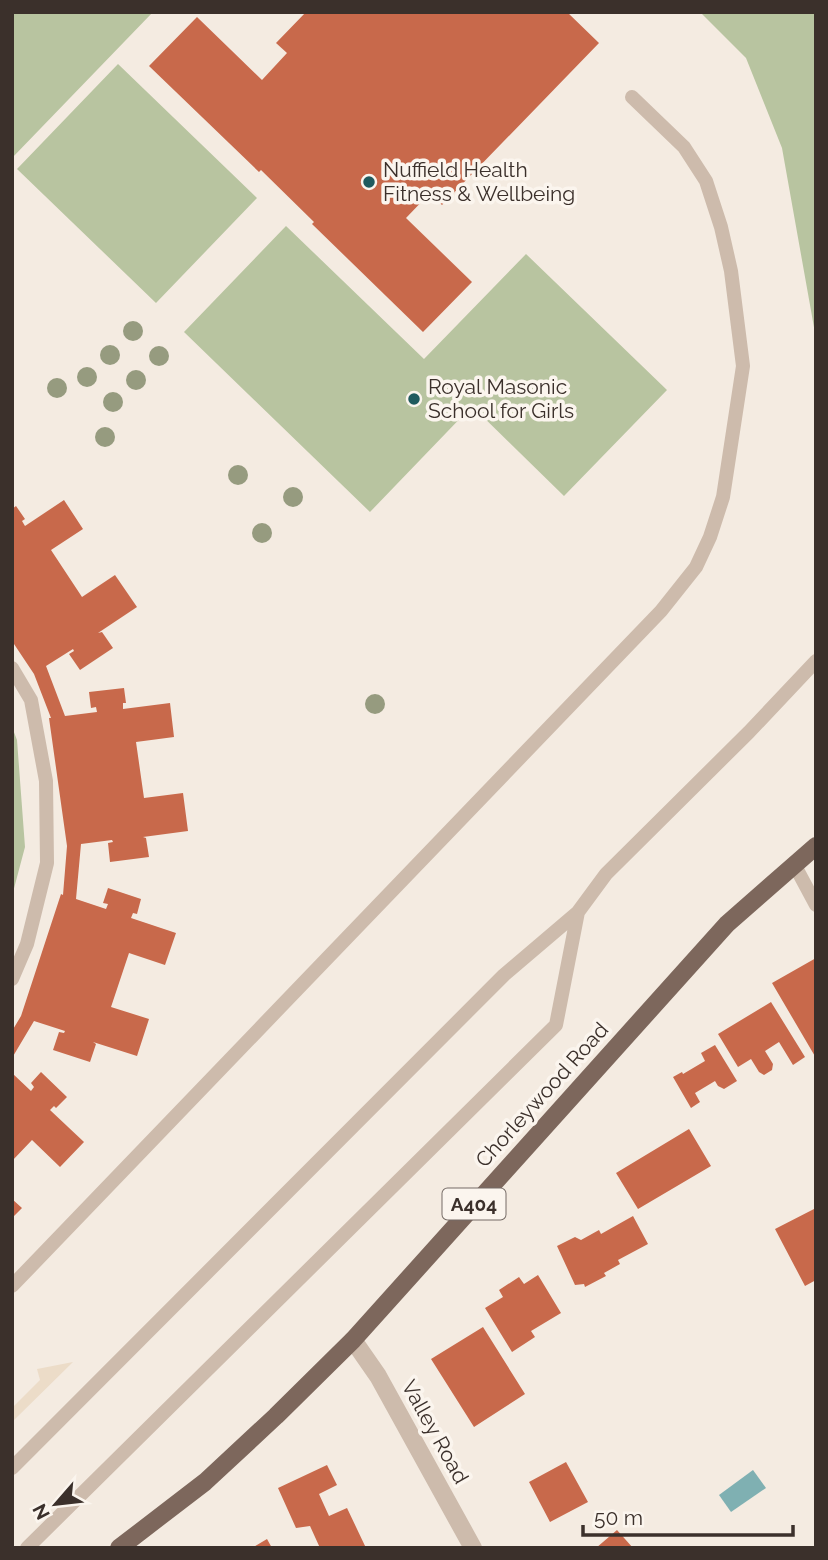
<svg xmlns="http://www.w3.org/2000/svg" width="828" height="1560" viewBox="0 0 828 1560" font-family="Raleway,sans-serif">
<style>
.green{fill:#b8c4a0}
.plaza{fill:#ecdcc8}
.water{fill:#7fb0b2}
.building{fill:#c8694b}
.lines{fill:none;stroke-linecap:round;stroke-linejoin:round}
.lane{stroke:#cdbbac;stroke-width:14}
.street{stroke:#cdbbac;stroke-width:18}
.primary{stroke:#7d675c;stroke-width:18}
.tree{fill:#969b7f}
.poi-dot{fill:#1f5a5e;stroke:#fbf5ee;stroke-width:2.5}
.labels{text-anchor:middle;stroke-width:7;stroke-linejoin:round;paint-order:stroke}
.shield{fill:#fbf5ee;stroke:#756b66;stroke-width:2}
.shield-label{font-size:19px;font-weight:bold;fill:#3b302b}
.poi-label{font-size:21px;fill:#3b302b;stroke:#fbf5ee;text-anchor:start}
.street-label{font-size:21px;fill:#3b302b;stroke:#fbf5ee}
</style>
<rect width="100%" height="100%" fill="#f4ebe1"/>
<path class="green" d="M12,12H153L12,158Z
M700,12H816L815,333L782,148L746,58Z
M118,64L257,198L156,303L17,169Z
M286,226L424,359L526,254L667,390L564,496L472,406L370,512L184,332Z
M12,727L17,740L25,847L12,896Z"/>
<path class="plaza" d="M73,1362L12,1422V1408L40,1380L37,1369Z"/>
<path class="water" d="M753,1470L766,1488L731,1512L719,1495Z"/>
<path class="building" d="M306,12H567L599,43L442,205L430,193L406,218L472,282L423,332L312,224L314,222L261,170L259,172L149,66L197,17L262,80L287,53L276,43Z
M64,500L83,529L51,550L82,597L115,575L137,607L98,633L102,632L113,648L80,670L69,654L74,651L73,649L46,666L65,716L97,712L96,707L91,708L89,692L124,688L126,703H123V709L170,703L174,737L136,742L144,798L183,793L188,831L143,837L146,838L149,857L110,862L108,843L113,842L112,840L81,844L76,899L106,909L108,904L103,903L108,888L141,899L137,914L133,913L131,918L176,933L165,965L129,953L111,1007L149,1019L137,1056L93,1042L96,1044L90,1062L53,1050L59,1032L64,1033L65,1031L34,1021L12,1058V1031L21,1016L61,894L63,895L67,846L49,718H51L34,674L12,641V509L16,506L25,519L22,521L25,526Z
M816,958V1058L772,983Z
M771,1002L805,1057L793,1065L779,1042L765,1051L773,1064L772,1070L764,1075L759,1072L751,1059L738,1067L718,1034Z
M715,1045L737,1081L724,1089L718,1086L715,1081L695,1093L700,1102L691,1108L673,1077L682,1072L683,1074L705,1061L701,1053Z
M41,1072L67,1097L56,1108L54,1106L50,1110L84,1142L60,1167L32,1140L12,1161V1073L31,1091L34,1087L31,1083Z
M689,1129L711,1166L638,1209L616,1173Z
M12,1199L22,1208L12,1218Z
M814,1209L816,1213V1280L805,1286L775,1229Z
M633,1216L648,1244L618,1260L620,1264L604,1273L606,1276L585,1287L584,1284L575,1285L557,1246L575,1237L581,1240L599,1230L601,1234Z
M538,1275L561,1313L531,1331L535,1337L512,1352L485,1308L503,1297L499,1290L519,1277L524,1284Z
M483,1327L525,1394L474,1427L431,1359Z
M566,1462L588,1502L550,1522L529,1482Z
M327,1465L337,1485L319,1494L329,1516L347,1508L366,1548H320L310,1526L296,1528L278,1488Z
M617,1530L633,1548H596Z
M267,1539L272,1548H252Z"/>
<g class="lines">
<path class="lane" d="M12,668L31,700L46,781L47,863L27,944L12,979
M794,864L816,905
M12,1286L661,611L696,567L710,537L723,497L743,366L731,271L721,227L706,181L684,147L632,97
M12,1468L504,975L578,912L606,874L749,732L816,661
M27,1548L556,1025L578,912"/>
<path class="street" d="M353,1340L378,1376L473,1548"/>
<path class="primary" d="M119,1548L205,1482L276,1416L353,1340L727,924L816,846"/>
</g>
<g class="tree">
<circle cx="133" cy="331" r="10"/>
<circle cx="110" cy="355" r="10"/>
<circle cx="159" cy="356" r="10"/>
<circle cx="87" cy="377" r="10"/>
<circle cx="136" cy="380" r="10"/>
<circle cx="57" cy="388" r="10"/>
<circle cx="113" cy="402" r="10"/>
<circle cx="105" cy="437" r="10"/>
<circle cx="238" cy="475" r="10"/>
<circle cx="293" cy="497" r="10"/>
<circle cx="262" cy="533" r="10"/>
<circle cx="375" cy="704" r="10"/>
</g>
<g class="poi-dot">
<circle cx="369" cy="182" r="7"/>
<circle cx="414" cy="399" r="7"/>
</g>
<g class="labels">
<rect class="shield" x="442.5" y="1188.5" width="63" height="31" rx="5"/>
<g class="shield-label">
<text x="474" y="1211">A404</text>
</g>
<g class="poi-label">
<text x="383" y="177">Nuffield Health<tspan x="383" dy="24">Fitness &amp; Wellbeing</tspan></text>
<text x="428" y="394">Royal Masonic<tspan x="428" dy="24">School for Girls</tspan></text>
</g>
<g class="street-label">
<text transform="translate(542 1095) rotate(-48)" y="7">Chorleywood Road</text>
<text transform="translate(435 1432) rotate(61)" y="7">Valley Road</text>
</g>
</g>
<rect width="828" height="1560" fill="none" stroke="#3b302b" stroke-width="28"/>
<g transform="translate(56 1504) rotate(242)" stroke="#fbf5ee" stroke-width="5" paint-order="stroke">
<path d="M0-5L12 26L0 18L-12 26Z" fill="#3b302b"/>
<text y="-10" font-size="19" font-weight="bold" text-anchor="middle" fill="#3b302b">N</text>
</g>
<path d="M583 1525v10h210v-10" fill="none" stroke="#3b302b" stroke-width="3.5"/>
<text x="594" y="1525" font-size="21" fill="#3b302b" stroke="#fbf5ee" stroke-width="5" paint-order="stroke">50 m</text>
</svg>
